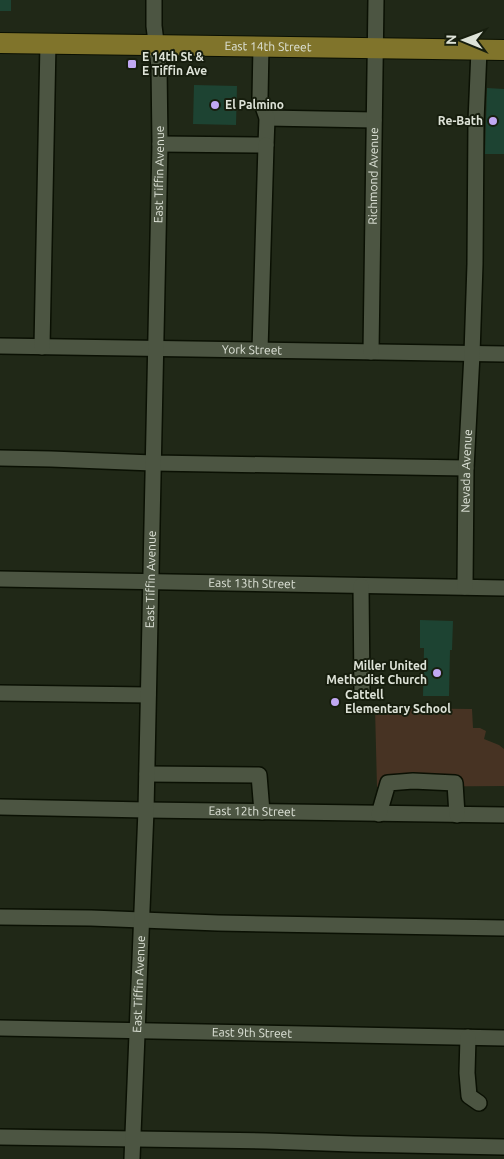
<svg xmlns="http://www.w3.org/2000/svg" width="504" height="1159" viewBox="0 0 504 1159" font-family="Ubuntu,sans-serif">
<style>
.green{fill:#473323}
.building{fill:#1d4332}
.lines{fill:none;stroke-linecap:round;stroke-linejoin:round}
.minor-casing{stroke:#0a1003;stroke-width:18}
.major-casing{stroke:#0a1003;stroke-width:22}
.minor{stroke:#4c5542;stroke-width:15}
.major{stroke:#80742b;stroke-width:20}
.poi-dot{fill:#c1a8f3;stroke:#171e0e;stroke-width:2}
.labels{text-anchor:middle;stroke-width:4;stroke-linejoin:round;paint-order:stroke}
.street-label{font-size:12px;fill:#dee3d8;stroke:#171e0e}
.poi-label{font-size:12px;font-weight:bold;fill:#dee3d8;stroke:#171e0e;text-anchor:start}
</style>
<rect width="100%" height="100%" fill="#202817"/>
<path class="green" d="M375,708L472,709L473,728H480L486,731L484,739L499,745L504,749V786L377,787Z"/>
<path class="building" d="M0,0H11V11H0Z
M194,85L237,86L236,125L193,124Z
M487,88L504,89V154H485Z
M420,620L453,621L452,650H450L449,696H423L424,648H420Z"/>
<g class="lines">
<defs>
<g id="minor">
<path d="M267,118L374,120"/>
<path d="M160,144L266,145L267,118L260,98L261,46"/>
<path id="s1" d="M0,346L504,354"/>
<path d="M42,347L48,43"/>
<path d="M260,350L266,145"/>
<path id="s2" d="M371,352L376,0"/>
<path d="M0,458L51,459L153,463L466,468"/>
<path id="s3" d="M0,579L504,588"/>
<path d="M361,586L362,691"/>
<path id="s4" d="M465,587L466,468L472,354L475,264L476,121L479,50"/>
<path d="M0,693L148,695"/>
<path d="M147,774L259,775L262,812"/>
<path id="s5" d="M0,807L146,810L504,815"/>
<path d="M379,814L388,783L413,781L455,783L457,815"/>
<path d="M0,917L91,918L218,923L504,928"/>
<path id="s6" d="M0,1028L504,1038"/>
<path d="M468,1037L467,1073L469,1096L479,1103"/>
<path d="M0,1137L266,1141L353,1144L504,1147"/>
<path id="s7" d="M132,1159L146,810L160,144L159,66L154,26V0"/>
</g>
<g id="major">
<path id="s8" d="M0,43L504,50"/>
</g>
</defs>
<use href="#minor" class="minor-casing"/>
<use href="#major" class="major-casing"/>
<use href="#minor" class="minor"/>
<use href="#major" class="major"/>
</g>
<g class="poi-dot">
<rect x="127" y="59" width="10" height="10" rx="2.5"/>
<circle cx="215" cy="105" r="5"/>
<circle cx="493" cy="121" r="5"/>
<circle cx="437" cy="673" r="5"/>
<circle cx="335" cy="702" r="5"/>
</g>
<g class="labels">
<g class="street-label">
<text dy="4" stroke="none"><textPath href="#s8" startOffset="268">East 14th Street</textPath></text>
<text dy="4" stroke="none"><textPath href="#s7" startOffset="985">East Tiffin Avenue</textPath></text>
<text dy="4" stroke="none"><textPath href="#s2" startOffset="176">Richmond Avenue</textPath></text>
<text dy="4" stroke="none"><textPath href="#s1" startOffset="252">York Street</textPath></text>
<text dy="4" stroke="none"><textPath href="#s4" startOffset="116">Nevada Avenue</textPath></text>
<text dy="4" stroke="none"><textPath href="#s7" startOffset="580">East Tiffin Avenue</textPath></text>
<text dy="4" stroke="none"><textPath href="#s3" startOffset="252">East 13th Street</textPath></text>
<text dy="4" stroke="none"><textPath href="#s5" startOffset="252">East 12th Street</textPath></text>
<text dy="4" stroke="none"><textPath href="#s7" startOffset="175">East Tiffin Avenue</textPath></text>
<text dy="4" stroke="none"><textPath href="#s6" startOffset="252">East 9th Street</textPath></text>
</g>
<g class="poi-label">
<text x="142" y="61">E 14th St &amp;<tspan x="142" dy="14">E Tiffin Ave</tspan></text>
<text x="225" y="109">El Palmino</text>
<text x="483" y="125" text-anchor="end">Re-Bath</text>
<text x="427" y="670" text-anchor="end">Miller United<tspan x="427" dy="14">Methodist Church</tspan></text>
<text x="345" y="699">Cattell<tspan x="345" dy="14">Elementary School</tspan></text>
</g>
</g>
<g transform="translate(464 40) rotate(271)" stroke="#171e0e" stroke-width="4" paint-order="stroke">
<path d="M0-4L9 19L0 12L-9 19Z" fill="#dee3d8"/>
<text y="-8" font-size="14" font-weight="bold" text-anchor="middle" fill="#dee3d8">N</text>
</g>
</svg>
